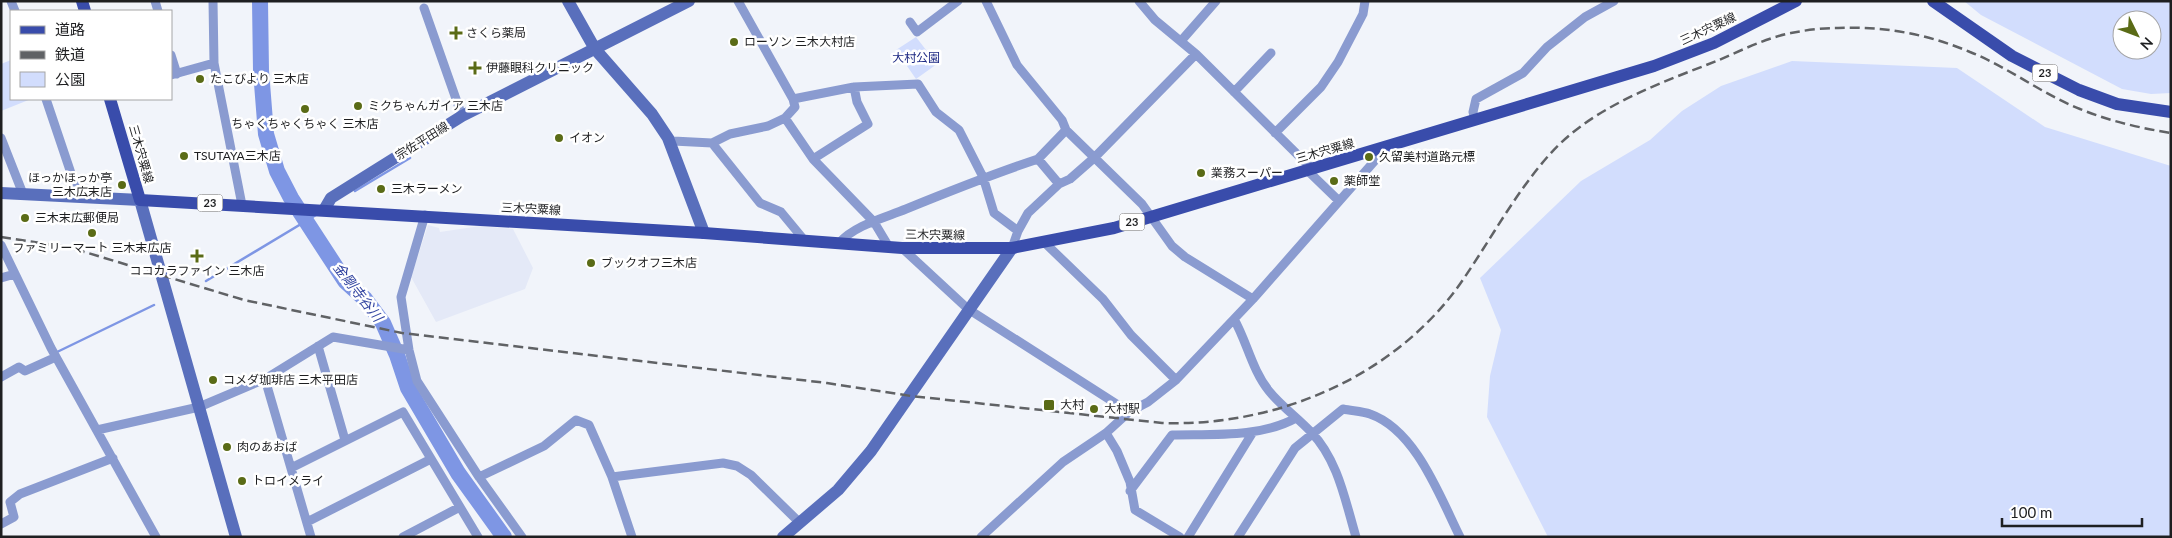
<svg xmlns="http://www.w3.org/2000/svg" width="2172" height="538" viewBox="0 0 2172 538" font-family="Lato,'Noto Sans JP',sans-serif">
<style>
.built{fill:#e4e9f7}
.green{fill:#d2ddfd;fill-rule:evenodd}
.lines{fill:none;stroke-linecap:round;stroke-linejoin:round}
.stream{stroke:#7e96e4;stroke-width:2.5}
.river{stroke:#7e96e4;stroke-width:16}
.street{stroke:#8a9bd0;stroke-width:9}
.secondary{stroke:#596fbc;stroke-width:12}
.primary{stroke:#394cab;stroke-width:12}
.rail{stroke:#606265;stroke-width:2.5;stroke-dasharray:10 5;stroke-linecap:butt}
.poi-dot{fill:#5a6b16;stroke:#fff;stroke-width:2}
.labels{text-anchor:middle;stroke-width:5;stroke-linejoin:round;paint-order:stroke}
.shield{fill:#fff;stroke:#626264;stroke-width:1}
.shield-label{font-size:11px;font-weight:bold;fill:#1e1f21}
.street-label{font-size:12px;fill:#1e1f21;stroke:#fff}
.poi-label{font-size:12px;fill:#1e1f21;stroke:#fff;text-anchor:start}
.park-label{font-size:12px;fill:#1e2a84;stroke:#fff}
.water-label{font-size:14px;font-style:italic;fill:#3244a0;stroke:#fff}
</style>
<rect width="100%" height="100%" fill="#f1f4fa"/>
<path class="built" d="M428,225L439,228L440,232L480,226L513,229L533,268L525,289L436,322L411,277Z"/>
<path class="green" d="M1964,1H2171V93L2151,94L2122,89L1981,15ZM2122,20H2152V50H2122Z
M916,37L937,64L916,79L896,50Z
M11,60V99H31L1,111V64Z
M1792,61L1957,68L2045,127L2171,166V537H1548L1487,417L1490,376L1501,330L1480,278L1581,181L1650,140L1682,111L1721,86Z"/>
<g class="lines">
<path class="stream" d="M355,191L410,158
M206,281L316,215
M55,353L154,305"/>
<path class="river" d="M260,1L261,71L266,134L277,171L291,198L345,281L365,299L383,323L397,355L408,388L458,473L504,537"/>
<path class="street" d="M11,1L15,11
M155,1L158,11
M213,1L214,63L242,205
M986,1L1017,65L1062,120L1066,130L1142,204L1172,246L1185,257L1253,299
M1139,1L1155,20L1196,54L1311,168
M424,8L462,116
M910,22L917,32L958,1
M1181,41L1216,1
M171,55L177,74
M171,75L214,63
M1234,92L1271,53
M46,99L79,197
M793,99L854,87L918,84L936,112L959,130L983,177L994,213L1018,231
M785,118L813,159L874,222L889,247
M1475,120L1473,112L1476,99L1523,73L1547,47L1585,17L1614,1
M1275,133L1321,87L1338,62L1363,14L1365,1
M1,138L23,194
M668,138L673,141L712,143L730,134L768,126L785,118L795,107L793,99L738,1
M712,143L760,203L781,212L805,241
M813,159L868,124L857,102L854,87
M1038,159L1066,130
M1307,170L1339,201
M425,215L401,297L409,350L417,381L479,477L522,537
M839,243C855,225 884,218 906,209C950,191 993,174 1038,159L1059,184
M1045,243L1103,299L1131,335L1176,380
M1,245L51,348L156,537
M902,248L968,309L1129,412
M1012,248L1018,231L1028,213L1059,184L1070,179L1094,158L1196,54
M1,278L15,274
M1234,319C1247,342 1252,370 1269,391C1281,406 1298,418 1311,432C1338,460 1345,500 1356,537
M318,346L345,440
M1,377L19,367L25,371L56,357
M265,379L311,537
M97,430L199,407L265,379L333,337L409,350
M1106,433L1117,451L1130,482L1135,510L1180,537
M291,468L403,412L478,537
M479,477L544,446L576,420L589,425L612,477L723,463L737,466L751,475L800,523
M612,477L632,537
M1130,491L1172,435C1212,434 1260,438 1296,418
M307,522L431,459
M1,524L14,517L10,502L20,494L113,458
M403,537L460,507
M981,537L1063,462L1106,433L1129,412L1148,402L1176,380L1253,299L1386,148
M1188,537L1253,432
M1238,537L1295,448L1343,409C1352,411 1362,411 1370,414C1416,430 1440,497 1460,537"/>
<path class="secondary" d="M568,1L595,49L652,114L668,138L704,233
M1,193L140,200L236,537
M324,210L331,198L462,116L689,1
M783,537L838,490L871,451L1012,248"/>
<path class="primary" d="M82,1L85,11
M1933,1L2012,56L2079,90L2117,104L2171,112
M110,99L140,200L704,233L902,248H1012L1114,228L1654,66L1714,43L1796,1"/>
<path class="rail" d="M1,237L68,247L244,300L402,333L827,383L911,396L1162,423C1275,427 1393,378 1460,284C1490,241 1515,193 1550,154C1593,106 1661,83 1719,60C1742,50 1766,38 1791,33C1806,30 1823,28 1838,28C1883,26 1928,34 1970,52C2008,67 2042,94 2080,109C2109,121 2140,128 2171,133"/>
</g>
<g class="poi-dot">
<path d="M453.5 25.5h5v5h5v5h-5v5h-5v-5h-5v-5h5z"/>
<circle cx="734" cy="42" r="5"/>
<path d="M472.5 60.5h5v5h5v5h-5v5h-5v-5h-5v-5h5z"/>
<circle cx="200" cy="79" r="5"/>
<circle cx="358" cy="106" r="5"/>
<circle cx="305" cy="109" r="5"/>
<circle cx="559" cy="138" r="5"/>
<circle cx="184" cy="156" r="5"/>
<circle cx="1369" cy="157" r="5"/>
<circle cx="1201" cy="173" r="5"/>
<circle cx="1334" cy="181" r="5"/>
<circle cx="122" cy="185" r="5"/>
<circle cx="381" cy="189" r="5"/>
<circle cx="25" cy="218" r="5"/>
<circle cx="92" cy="233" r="5"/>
<path d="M194.5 248.5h5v5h5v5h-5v5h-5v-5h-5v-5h5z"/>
<circle cx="591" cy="263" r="5"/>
<circle cx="213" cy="380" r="5"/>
<rect x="1043" y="399" width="12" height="12" rx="2.5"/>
<circle cx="1094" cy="409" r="5"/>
<circle cx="227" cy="447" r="5"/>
<circle cx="242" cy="481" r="5"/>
</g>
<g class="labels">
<g class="shield">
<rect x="2032.5" y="64.5" width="25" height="17" rx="4"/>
<rect x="197.5" y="194.5" width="25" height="17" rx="4"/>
<rect x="1119.5" y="213.5" width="25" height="17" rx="4"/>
</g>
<g class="shield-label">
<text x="2045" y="77">23</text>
<text x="210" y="207">23</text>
<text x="1132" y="226">23</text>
</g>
<g class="street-label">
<text transform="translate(1708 29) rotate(-25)" y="4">三木宍粟線</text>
<text transform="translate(422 141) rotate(-32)" y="4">宗佐平田線</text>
<text transform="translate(1325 151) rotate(-16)" y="4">三木宍粟線</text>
<text transform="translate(141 154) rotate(74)" y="4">三木宍粟線</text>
<text transform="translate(531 209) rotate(3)" y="4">三木宍粟線</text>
<text transform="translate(935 235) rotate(1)" y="4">三木宍粟線</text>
</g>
<g class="poi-label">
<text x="466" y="37">さくら薬局</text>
<text x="744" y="46">ローソン 三木大村店</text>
<text x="486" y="72">伊藤眼科クリニック</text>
<text x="210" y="83">たこびより 三木店</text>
<text x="368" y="110">ミクちゃんガイア 三木店</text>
<text x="305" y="128" text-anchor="middle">ちゃくちゃくちゃく 三木店</text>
<text x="569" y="142">イオン</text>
<text x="194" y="160">TSUTAYA三木店</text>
<text x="1379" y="161">久留美村道路元標</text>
<text x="1211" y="177">業務スーパー</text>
<text x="112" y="182" text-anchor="end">ほっかほっか亭<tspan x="112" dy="14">三木広末店</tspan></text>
<text x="1344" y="185">薬師堂</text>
<text x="391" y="193">三木ラーメン</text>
<text x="35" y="222">三木末広郵便局</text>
<text x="92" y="252" text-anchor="middle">ファミリーマート 三木末広店</text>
<text x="601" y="267">ブックオフ三木店</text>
<text x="197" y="275" text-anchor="middle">ココカラファイン 三木店</text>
<text x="223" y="384">コメダ珈琲店 三木平田店</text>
<text x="1060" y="409">大村</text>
<text x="1104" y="413">大村駅</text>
<text x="237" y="451">肉のあおば</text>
<text x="252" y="485">トロイメライ</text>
</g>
<g class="park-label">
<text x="916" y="62">大村公園</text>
</g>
<g class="water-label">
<text transform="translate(358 292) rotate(52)" y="5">金剛寺谷川</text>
</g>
</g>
<rect width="2172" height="538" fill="none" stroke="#1e1f21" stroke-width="5"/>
<rect x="10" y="10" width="162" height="90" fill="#ffffff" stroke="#a5a5a6"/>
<rect x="20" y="26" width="25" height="8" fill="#394cab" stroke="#a5a5a6"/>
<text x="55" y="35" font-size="15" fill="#1e1f21">道路</text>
<rect x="20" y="51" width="25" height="8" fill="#606265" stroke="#a5a5a6"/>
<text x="55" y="60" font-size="15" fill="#1e1f21">鉄道</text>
<rect x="20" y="72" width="25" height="15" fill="#d2ddfd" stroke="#a5a5a6"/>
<text x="55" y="85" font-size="15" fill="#1e1f21">公園</text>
<g transform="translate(2137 35) rotate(132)"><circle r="24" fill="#ffffff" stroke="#a5a5a6"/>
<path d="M0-4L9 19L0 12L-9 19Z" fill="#5a6b16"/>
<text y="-8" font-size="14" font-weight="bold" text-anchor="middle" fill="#1e1f21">N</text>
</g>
<path d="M2002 518v8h140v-8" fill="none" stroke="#1e1f21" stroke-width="2.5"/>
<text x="2010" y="518" font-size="15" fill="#1e1f21" stroke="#ffffff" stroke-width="4" paint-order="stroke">100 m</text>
</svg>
